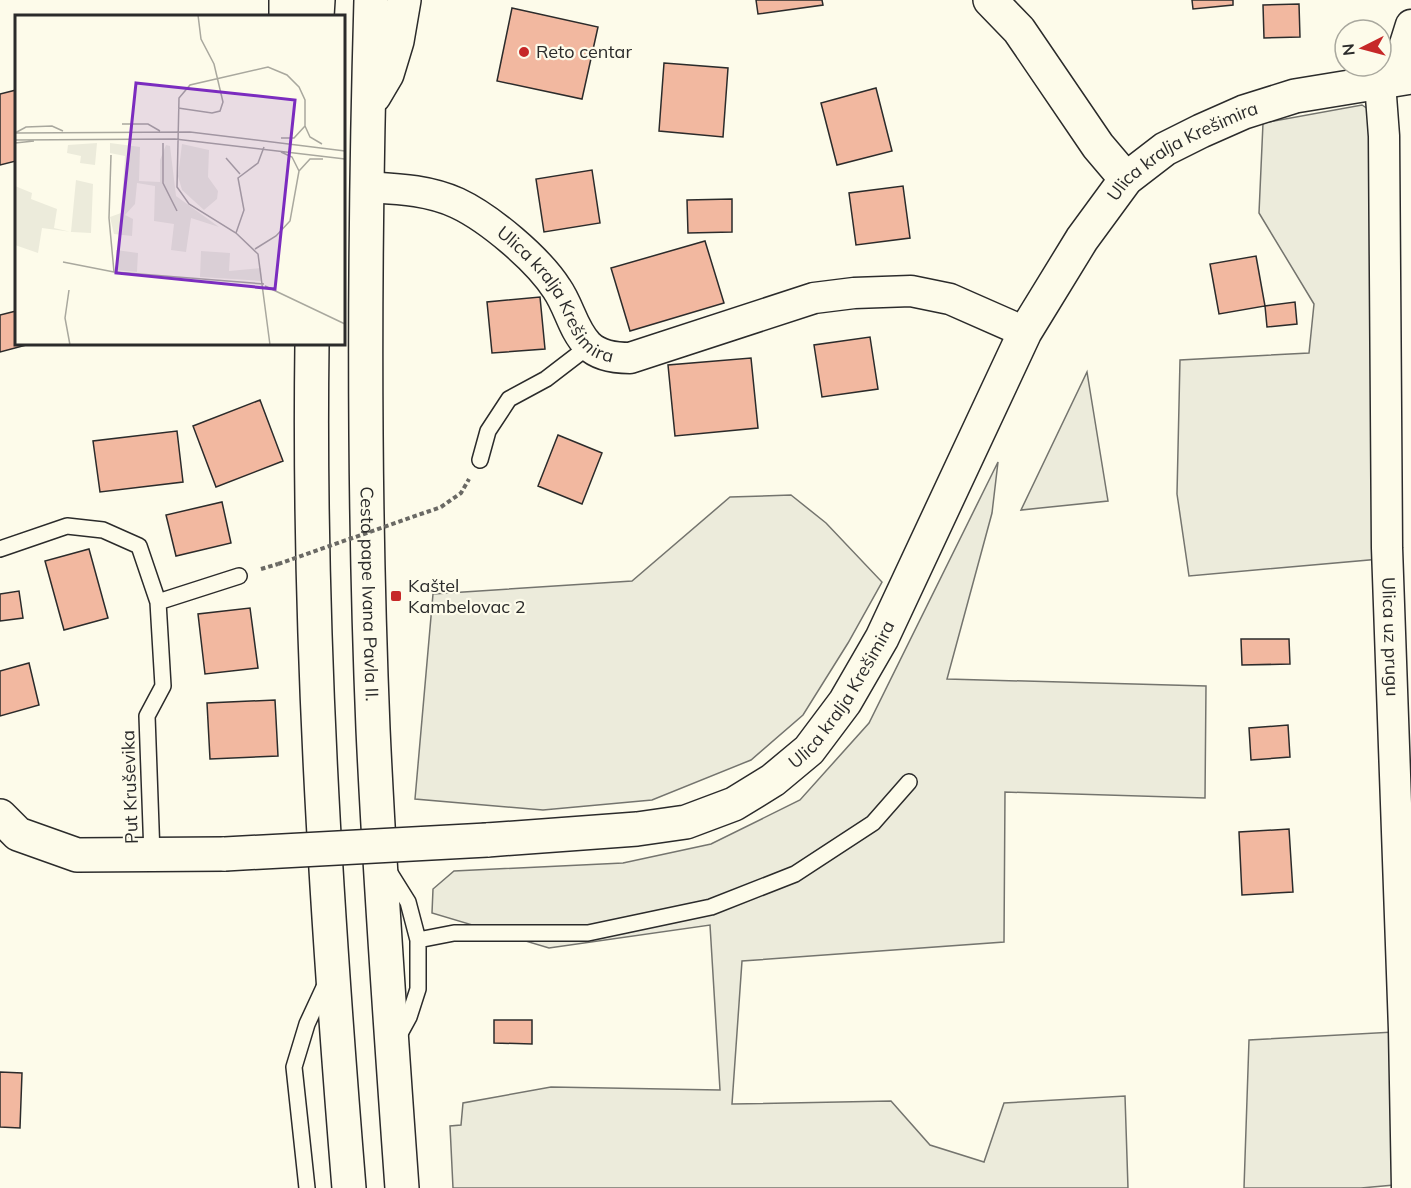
<svg xmlns="http://www.w3.org/2000/svg" width="1411" height="1188" viewBox="0 0 1411 1188" font-family="Mulish,sans-serif">
<style>
.green{fill:#ecebdb;stroke:#74746e;stroke-width:1.5}
.building{fill:#f2b8a0;stroke:#2b2b2b;stroke-width:1.5}
.lines{fill:none;stroke-linecap:round;stroke-linejoin:round}
.service-casing{stroke:#2b2b2b;stroke-width:18}
.minor-casing{stroke:#2b2b2b;stroke-width:33}
.tertiary-casing{stroke:#2b2b2b;stroke-width:36}
.primary-casing{stroke:#2b2b2b;stroke-width:36}
.path{stroke:#6a6964;stroke-width:4;stroke-dasharray:4.5 3;stroke-linecap:butt}
.service{stroke:#fdfbea;stroke-width:15}
.minor{stroke:#fdfbea;stroke-width:30}
.tertiary{stroke:#fdfbea;stroke-width:33}
.primary{stroke:#fdfbea;stroke-width:33}
.tertiary-bridge-casing{stroke:#2b2b2b;stroke-width:36;stroke-linecap:butt}
.path-bridge{stroke:#6a6964;stroke-width:4;stroke-dasharray:4.5 3;stroke-linecap:butt}
.tertiary-bridge{stroke:#fdfbea;stroke-width:33}
.poi-dot{fill:#c62828;stroke:#fdfbea;stroke-width:2}
.labels{text-anchor:middle;stroke-width:4.5;stroke-linejoin:round;paint-order:stroke}
.poi-label{font-size:18px;fill:#2b2b2b;stroke:#fdfbea;text-anchor:start}
.street-label{font-size:18px;fill:#2b2b2b;stroke:#fdfbea}
.inset-road{fill:none;stroke:#a9a89e;stroke-width:1.5}
.view{fill:#7b2cbf;fill-opacity:0.15;stroke:#7b2cbf;stroke-width:3}
.inset-edge{fill:none;stroke:#2b2b2b;stroke-width:3}
</style>
<rect width="100%" height="100%" fill="#fdfbea"/>
<path class="green" d="M1362,105L1368,109L1380,559L1189,576L1177,494L1180,360L1309,353L1314,304L1259,213L1263,123Z
M1087,372L1108,501L1021,510Z
M998,462L992,513L947,679L1206,686L1205,798L1005,792L1004,942L742,961L732,1104L891,1101L930,1145L984,1162L1004,1103L1125,1096L1128,1188H453L450,1126L461,1125L463,1103L551,1087L720,1090L710,925L549,948L432,913L433,889L454,871L623,863L711,844L800,800L869,723Z
M791,495L826,523L882,582L848,643L803,715L751,760L652,800L543,810L415,799L433,594L632,581L730,497Z
M1394,1032V1185L1361,1188H1244L1249,1040Z"/>
<path class="building" d="M756,0H822L823,5L758,14Z
M1192,0H1233V5L1193,9Z
M1299,4L1300,37L1264,38L1263,5Z
M512,8L598,27L582,99L497,81Z
M664,63L728,68L723,137L659,131Z
M876,88L892,151L837,165L821,103Z
M16,90V161L0,165V94Z
M592,170L600,223L544,232L536,179Z
M903,186L910,238L856,245L849,193Z
M732,199V232L688,233L687,200Z
M705,241L724,303L630,331L611,268Z
M1256,256L1265,306L1219,314L1210,264Z
M540,297L545,349L492,353L487,302Z
M1295,302L1297,324L1267,327L1265,306Z
M16,311V344H30L0,352V315Z
M870,337L878,389L822,397L814,345Z
M751,358L758,428L675,436L668,365Z
M260,400L283,461L216,487L193,426Z
M177,431L183,482L100,492L93,441Z
M558,435L602,453L582,504L538,486Z
M222,502L231,543L176,556L166,515Z
M89,549L108,618L64,630L45,561Z
M19,591L23,618L0,621V594Z
M250,608L258,668L205,674L198,614Z
M1241,639H1289L1290,664L1242,665Z
M29,663L39,705L0,716V671Z
M275,700L278,756L210,759L207,703Z
M1288,725L1290,757L1251,760L1249,728Z
M1289,829L1293,892L1242,895L1239,832Z
M494,1020H532V1044L494,1043Z
M0,1072L22,1073L20,1128L0,1127Z"/>
<g class="lines">
<defs>
<path id="service" d="M480,460L488,431L509,399L546,379L589,346
M0,549L67,526L103,530L139,546L158,602L163,686L147,716L152,855
M158,602L239,576
M388,870L408,902L418,940V989L409,1017L397,1039
M418,940L454,933H588L711,907L795,874L873,823L909,782
M307,1188L294,1067L307,1024L326,983"/>
<g id="minor">
<path d="M1394,79L1411,25"/>
<path id="s1" d="M1380,83L1384,136L1387,548L1404,1030L1407,1188"/>
<path id="s2" d="M367,187C399,189 428,190 457,203C489,218 538,259 557,289C569,306 573,330 588,345C599,356 616,358 630,358L814,298L854,293L911,291L950,299L1025,332"/>
</g>
<g id="tertiary">
<path d="M990,0L1019,30L1098,146L1126,179"/>
<path d="M0,816L18,834L77,855L225,854"/>
<path id="s3" d="M487,840L637,829L686,822L734,804L773,780L809,750L845,702L882,638L1025,332L1082,239L1126,179L1165,149L1201,131L1244,112L1295,96L1411,77"/>
</g>
<g id="primary">
<path d="M286,0V16"/>
<path id="s4" d="M371,0C364,243 363,486 373,729C380,882 391,1035 402,1188"/>
<path d="M317,16L318,0"/>
<path d="M374,96L387,74L397,41L404,0"/>
<path d="M312,344C308,626 326,907 349,1188"/>
</g>
</defs>
<use href="#service" class="service-casing"/>
<use href="#minor" class="minor-casing"/>
<use href="#tertiary" class="tertiary-casing"/>
<use href="#primary" class="primary-casing"/>
<path class="path" d="M441,507L461,493L469,479
M261,569L278,564"/>
<use href="#service" class="service"/>
<use href="#minor" class="minor"/>
<use href="#tertiary" class="tertiary"/>
<use href="#primary" class="primary"/>
<defs>
<path id="tertiary-bridge" d="M225,854L487,840"/>
</defs>
<use href="#tertiary-bridge" class="tertiary-bridge-casing"/>
<path class="path-bridge" d="M278,564L441,507"/>
<use href="#tertiary-bridge" class="tertiary-bridge"/>
</g>
<g class="poi-dot">
<circle cx="524" cy="52" r="6"/>
<rect x="390" y="590" width="12" height="12" rx="3"/>
</g>
<g class="labels">
<g class="poi-label">
<text x="536" y="58">Reto centar</text>
<text x="408" y="592">Kaštel<tspan x="408" dy="21">Kambelovac 2</tspan></text>
</g>
<g class="street-label">
<text dy="6" stroke="none"><textPath href="#s3" startOffset="1062">Ulica kralja Krešimira</textPath></text>
<text dy="6" stroke="none"><textPath href="#s2" startOffset="230">Ulica kralja Krešimira</textPath></text>
<text dy="6" stroke="none"><textPath href="#s4" startOffset="594">Cesta pape Ivana Pavla II.</textPath></text>
<text dy="6" stroke="none"><textPath href="#s1" startOffset="554">Ulica uz prugu</textPath></text>
<text dy="6" stroke="none"><textPath href="#s3" startOffset="408">Ulica kralja Krešimira</textPath></text>
<text transform="translate(130 787) rotate(-92)" y="6">Put Kruševika</text>
</g>
</g>
<g transform="translate(15 15)">
<rect width="330" height="330" fill="#fdfbea"/>
<path d="M82,128L80,150L65,148L66,141L52,138L53,130ZM95,128L125,132L124,166L145,167V145L151,130L155,131L161,181L204,212L176,203L171,237L156,235L159,209L139,206L140,171L122,168L120,189L110,200L118,204L117,221L99,219L95,202L106,198L110,141L95,138ZM167,129L194,135L193,162L203,176L202,184L189,195L167,175L163,161ZM61,165L78,169L76,218L57,217L27,213L23,238L0,230V171L17,178L16,184L42,194L39,213L56,217ZM101,235L123,238L122,257L101,255ZM186,236L215,238L214,256L246,253L247,266L185,262Z" fill="#ecebdb"/>
<path class="inset-road" d="M163,93L197,98L205,96L208,87L199,49L186,24L183,0M107,109H133L145,116M290,111L295,122L307,129M0,118L11,112L37,111L48,116M0,118L175,117L330,136M266,123H279L290,111M0,125L160,124L330,144M0,128L19,126M148,128V168L162,196M266,137L277,142L284,156M96,140L94,203L99,257M211,143L225,159M284,156L295,144H308M221,218L229,195L223,163L243,148L249,132M240,234L261,221L275,206L284,156M48,247L99,257L249,269M250,271L330,309M54,275L50,303L55,330M255,330L243,239L221,218L174,189L162,172L164,83L175,70L253,52L272,60L284,72L290,85V111"/>
<path class="view" d="M121,68L280,85L260,274L101,258Z"/>
<rect width="330" height="330" class="inset-edge"/>
</g>
<g transform="translate(1363 48) rotate(264)"><circle r="28" fill="#fdfbea" stroke="#a9a89e" stroke-width="1.5"/>
<path d="M0-4.5L10 22L0 15L-10 22Z" fill="#c62828"/>
<text y="-9" font-size="16" font-weight="bold" text-anchor="middle" fill="#2b2b2b">N</text>
</g>
</svg>
